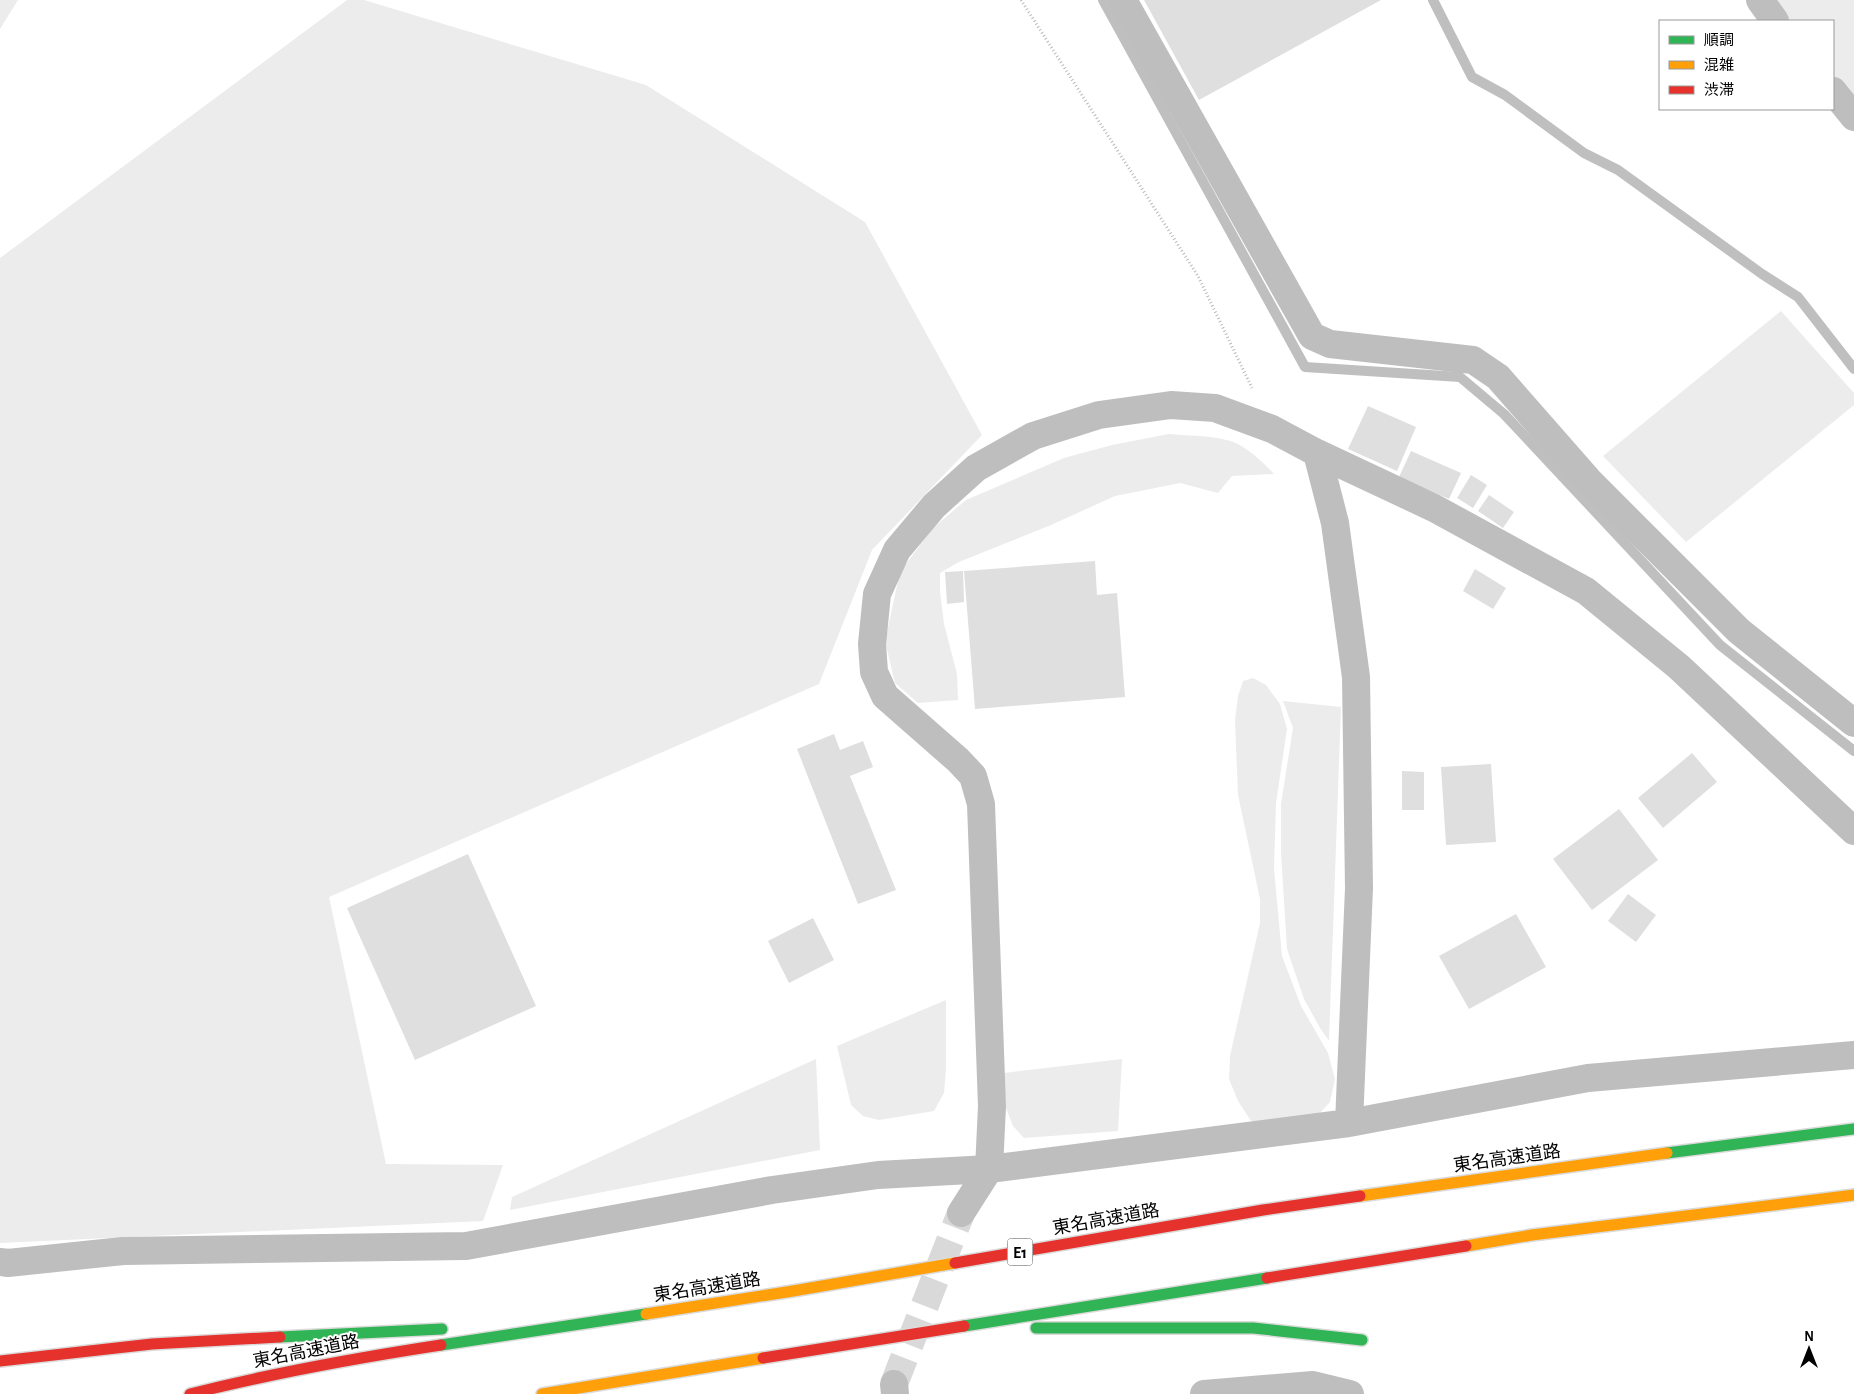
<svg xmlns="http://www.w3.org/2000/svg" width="1854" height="1394" viewBox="0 0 1854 1394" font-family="'Alegreya Sans','Noto Sans JP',sans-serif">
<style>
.green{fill:#ececec}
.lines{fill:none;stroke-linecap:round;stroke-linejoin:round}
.stream{stroke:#bfbfbf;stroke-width:10}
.building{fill:#dfdfdf}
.street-tunnel{stroke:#d9d9d9;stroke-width:28;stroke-dasharray:28 14;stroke-linecap:butt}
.fast-casing{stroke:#dbdbdb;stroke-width:14}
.slow-casing{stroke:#dbdbdb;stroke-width:14}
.jam-casing{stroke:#dbdbdb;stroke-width:14}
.path{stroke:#b9b9b9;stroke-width:3;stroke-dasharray:1 2.5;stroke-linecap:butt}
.street{stroke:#bebebe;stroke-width:28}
.fast{stroke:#30b455;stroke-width:11}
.slow{stroke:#ff9f0a;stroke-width:11}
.jam{stroke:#e5322d;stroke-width:11}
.labels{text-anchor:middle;stroke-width:4;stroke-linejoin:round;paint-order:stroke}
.shield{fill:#fff;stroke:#4c4c4c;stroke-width:1}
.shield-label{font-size:16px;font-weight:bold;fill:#000}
.street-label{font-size:18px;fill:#000;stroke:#fff}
</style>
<rect width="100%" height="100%" fill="#fff"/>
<path class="green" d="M0,0H18L0,29Z
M347,0H364L646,85L865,222L982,435L872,550L819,684L329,897L386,1164L503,1165L483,1221L0,1243V258Z
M1768,0H1854V104L1833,79V21H1785Z
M1781,311L1854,393V405L1686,542L1603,456Z
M1169,434C1190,436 1219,435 1238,444C1251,451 1264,463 1274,474L1232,476L1218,493L1180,483L1115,496L1051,525L959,562L940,573V591L944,624L957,674L958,700L918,703L895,683L885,641L900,572L933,528L966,500L1064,458L1112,445Z
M1253,678L1266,685L1280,704L1287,729L1276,803L1274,868L1282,956L1301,1006L1328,1053L1335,1079L1330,1102L1318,1115L1269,1125L1251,1121L1238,1101L1229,1079L1230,1056L1260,923V899L1238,795L1235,720L1238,696L1243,681Z
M1283,701L1341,707L1329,1041L1320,1028L1304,999L1287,949L1281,853V804L1293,728Z
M946,1000V1068L944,1093L934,1111L879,1120L863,1116L851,1105L837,1046Z
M816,1059L820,1150L510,1210L512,1197Z
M1122,1059L1118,1131L1024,1138L1013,1126L1006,1108L1004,1073Z"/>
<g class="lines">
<path class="stream" d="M1103,0L1305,367L1460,377L1504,414L1720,645L1854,751
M1433,0L1472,77L1505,95L1584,153L1618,170L1762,274L1798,297L1854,369"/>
</g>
<path class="building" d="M1144,0H1381L1199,100Z
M1368,406L1416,427L1397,471L1348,449Z
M1411,451L1461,473L1449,499L1399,477Z
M1471,475L1487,485L1473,508L1457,498Z
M1489,495L1514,512L1503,528L1478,511Z
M1095,561L1097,595L1117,593L1125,697L975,709L964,571Z
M1475,569L1506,588L1493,609L1463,591Z
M963,571L964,602L947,604L945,572Z
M834,734L840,750L863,741L873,767L850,776L896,890L858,904L797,749Z
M1692,753L1717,782L1663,828L1638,798Z
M1491,764L1496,842L1446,845L1441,767Z
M1402,771L1424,772V810H1402Z
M1619,809L1658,860L1592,910L1553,859Z
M468,854L536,1006L415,1060L347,908Z
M1628,894L1656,915L1636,942L1608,921Z
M1516,914L1546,967L1469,1009L1439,956Z
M813,918L834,960L789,983L768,941Z"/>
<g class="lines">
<path class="street-tunnel" d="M894,1384L961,1213"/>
<defs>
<path id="fast" d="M1667,1153L1854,1129
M964,1326L1267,1278
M1036,1328H1253L1362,1340
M280,1337L442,1329
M441,1345L646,1314"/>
<path id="slow" d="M1360,1196L1667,1153
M1466,1246L1532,1235L1854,1195
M646,1314L793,1291L955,1263
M542,1394L763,1358"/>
<path id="jam" d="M955,1263L1263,1210L1360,1196
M1267,1278L1466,1246
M763,1358L964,1326
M0,1361L152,1344L280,1337
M190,1394C273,1373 356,1358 441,1345"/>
</defs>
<use href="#fast" class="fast-casing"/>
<use href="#slow" class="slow-casing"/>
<use href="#jam" class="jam-casing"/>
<path class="path" d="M1021,0L1198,276L1252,388"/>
<path class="street" d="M1123,0L1312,336L1330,344L1473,360L1498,377L1590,482L1739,631L1854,723
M1760,0L1775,21
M1833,91L1854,117
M1317,453L1335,523L1356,677L1359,888L1349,1123
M961,1213L989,1169L992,1106L981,804L973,776L958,760L885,696L874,672L872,644L877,594L897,550L934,506L976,468L1033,436L1099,415L1171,405L1215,408L1272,429L1317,453L1434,508L1586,591L1679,667L1854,831
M0,1262L8,1263L123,1251L466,1246L772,1190L878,1175L989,1169L1349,1123L1588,1078L1854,1055
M894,1384L895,1394
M1204,1394L1313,1385L1350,1394"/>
<use href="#fast" class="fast"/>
<use href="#slow" class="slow"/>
<use href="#jam" class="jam"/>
</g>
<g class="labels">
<rect class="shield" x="1007.5" y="1238.5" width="25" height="27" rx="4"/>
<g class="shield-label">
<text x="1020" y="1258">E1</text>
</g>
<g class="street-label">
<text transform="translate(1507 1158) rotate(-8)" y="6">東名高速道路</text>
<text transform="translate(1106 1219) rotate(-10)" y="6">東名高速道路</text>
<text transform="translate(707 1287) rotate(-9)" y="6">東名高速道路</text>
<text transform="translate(306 1351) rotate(-11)" y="6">東名高速道路</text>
</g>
</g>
<rect x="1659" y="20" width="175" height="90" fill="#ffffff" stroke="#999999"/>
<rect x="1669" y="36" width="25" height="8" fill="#30b455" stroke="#999999"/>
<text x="1704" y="45" font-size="15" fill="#000000">順調</text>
<rect x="1669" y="61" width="25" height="8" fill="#ff9f0a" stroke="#999999"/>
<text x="1704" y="70" font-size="15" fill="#000000">混雑</text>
<rect x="1669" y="86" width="25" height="8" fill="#e5322d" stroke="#999999"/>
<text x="1704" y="95" font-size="15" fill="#000000">渋滞</text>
<g transform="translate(1809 1349)" stroke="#ffffff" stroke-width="4" paint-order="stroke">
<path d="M0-4L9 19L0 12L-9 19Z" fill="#000000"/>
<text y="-8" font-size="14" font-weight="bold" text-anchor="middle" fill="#000000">N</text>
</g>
</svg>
